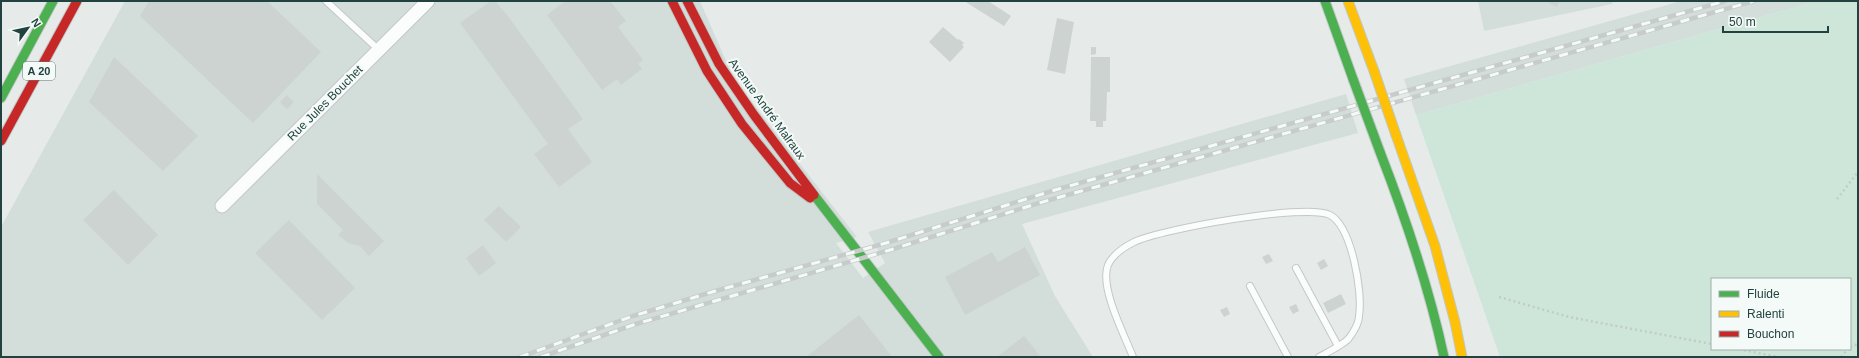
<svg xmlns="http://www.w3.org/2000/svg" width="1859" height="358" viewBox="0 0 1859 358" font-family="Arial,sans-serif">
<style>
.built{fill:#d3dedb}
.green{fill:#cee6d9;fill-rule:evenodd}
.building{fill:#ccd3d1}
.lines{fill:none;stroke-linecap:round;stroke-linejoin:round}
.lane-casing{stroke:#c3c8c7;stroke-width:8}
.street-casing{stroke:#c3c8c7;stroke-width:15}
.fast-casing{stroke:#c1c9c7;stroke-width:11}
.slow-casing{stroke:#c1c9c7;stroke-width:11}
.jam-casing{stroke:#c1c9c7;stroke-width:11}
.path{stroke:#c1cbca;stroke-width:2.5;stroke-dasharray:2 3;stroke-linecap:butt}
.lane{stroke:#fbfcfc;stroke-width:6}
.street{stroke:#fbfcfc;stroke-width:13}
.fast{stroke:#4caf50;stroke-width:9}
.slow{stroke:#ffc107;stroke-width:9}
.jam{stroke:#c62828;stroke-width:9}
.rail-casing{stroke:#c7cccb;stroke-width:4.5}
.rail{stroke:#f4faf8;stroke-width:3;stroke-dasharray:9;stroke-linecap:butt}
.fast-bridge-casing{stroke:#bdc7c6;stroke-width:11;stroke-linecap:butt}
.slow-bridge-casing{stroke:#bdc7c6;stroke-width:11;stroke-linecap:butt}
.fast-bridge{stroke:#4caf50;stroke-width:9}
.slow-bridge{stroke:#ffc107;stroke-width:9}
.labels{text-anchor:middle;stroke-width:4;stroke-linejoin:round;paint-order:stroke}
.shield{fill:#f4faf8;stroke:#607976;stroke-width:1}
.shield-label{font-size:11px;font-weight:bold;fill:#21423e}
.street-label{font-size:12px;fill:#21423e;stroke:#f4faf8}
</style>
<rect width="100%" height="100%" fill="#e6ebea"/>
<path class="built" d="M125,1H700L734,79L857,237L836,243L863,278L885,263L868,232L1346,94L1358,133L1022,224L1055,296L1093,357H1V227Z
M1478,1H1613L1612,4L1484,31Z
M1681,1H1818L1416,115L1404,79Z"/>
<path class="green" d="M1818,1H1858V357H1500L1416,115ZM1712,279H1850V349H1712Z"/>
<path class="building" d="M149,1H267L321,52L253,123L140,16Z
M491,1H495L507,15L583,119L568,129L592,162L559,187L534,154L548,144L460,23Z
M565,1H610L626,21L618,27L643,60L638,64L642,69L621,85L617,79L602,90L547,15Z
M964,1H988L1011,16L1004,26Z
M1545,1H1560L1557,7Z
M1057,18L1074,22L1065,74L1047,70Z
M943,27L958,40L959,39L964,43L962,45L964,47L950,62L929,42Z
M1091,47H1096V54L1091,55Z
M114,57L198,136L163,171L89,102Z
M1091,57H1110V92H1107L1106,121H1103V127H1096V121H1090Z
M287,95L294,102L287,109L280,102Z
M317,174L384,241L369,256L360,246L348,243L338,235L343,230L317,204Z
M114,190L158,235L128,265L83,220Z
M499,206L521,227L506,242L484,220Z
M289,220L355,288L322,320L255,253Z
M483,245L496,263L479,276L466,258Z
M1025,247L1040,275L965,315L945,277L992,252L998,262Z
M1269,254L1273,261L1266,264L1262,257Z
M1324,259L1328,266L1321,270L1317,263Z
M1341,294L1346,304L1328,313L1323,303Z
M1296,304L1299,311L1293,314L1289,307Z
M1227,307L1230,314L1224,317L1220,310Z
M859,315L892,357H806Z
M1024,336L1041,357H997Z"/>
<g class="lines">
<defs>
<path id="lane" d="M326,1L379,50
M1296,268L1338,346
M1250,286L1288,357
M1133,357C1125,336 1099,287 1108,265C1113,254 1124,247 1134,242C1161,229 1307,203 1330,215C1352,227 1363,293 1359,316C1359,323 1353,333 1349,338C1345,344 1326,353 1319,357"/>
<path id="street" d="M222,206L428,1"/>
<path id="fast" d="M1325,1L1353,79
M1,98L53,1
M1380,152C1406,219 1429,287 1444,357
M814,195L939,357"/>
<path id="slow" d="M1348,1L1374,71
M1396,135L1435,246L1455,322L1462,357"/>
<path id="jam" d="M672,1L707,71L742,124L790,183L810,198
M687,1L719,64L754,115L814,195
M1,141L77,1"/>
</defs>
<use href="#lane" class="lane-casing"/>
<use href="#street" class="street-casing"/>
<use href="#fast" class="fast-casing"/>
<use href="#slow" class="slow-casing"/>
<use href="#jam" class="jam-casing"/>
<path class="path" d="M1837,199L1858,172
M1499,297L1569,317L1712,344
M1850,347L1858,344
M1739,349L1778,357
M1841,357L1848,349"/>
<use href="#lane" class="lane"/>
<use href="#street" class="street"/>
<use href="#fast" class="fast"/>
<use href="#slow" class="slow"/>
<use href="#jam" class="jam"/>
<defs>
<path id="rail" d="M520,357L633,316L712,292L886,243L1055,190L1725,1
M541,357L636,324L890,250L1039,203L1754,1"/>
</defs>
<use href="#rail" class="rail-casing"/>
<use href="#rail" class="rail"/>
<defs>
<path id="fast-bridge" d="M1353,79L1380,152"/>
<path id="slow-bridge" d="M1374,71L1396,135"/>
</defs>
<use href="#fast-bridge" class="fast-bridge-casing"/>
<use href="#slow-bridge" class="slow-bridge-casing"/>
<use href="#fast-bridge" class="fast-bridge"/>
<use href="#slow-bridge" class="slow-bridge"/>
</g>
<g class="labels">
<rect class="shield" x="23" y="62" width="32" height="18" rx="3"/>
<g class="shield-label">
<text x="39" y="75">A 20</text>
</g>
<g class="street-label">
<text transform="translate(325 103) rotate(-45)" y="4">Rue Jules Bouchet</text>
<text transform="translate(767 109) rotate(54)" y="4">Avenue André Malraux</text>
</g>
</g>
<rect width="1859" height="358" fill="none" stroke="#21423e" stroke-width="4"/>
<rect x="1711" y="278" width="140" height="72" fill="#f4faf8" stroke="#a0b0ae"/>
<rect x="1719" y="291" width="20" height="6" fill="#4caf50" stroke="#a0b0ae"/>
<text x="1747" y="298" font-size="12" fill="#21423e">Fluide</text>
<rect x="1719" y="311" width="20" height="6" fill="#ffc107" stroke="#a0b0ae"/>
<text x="1747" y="318" font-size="12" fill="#21423e">Ralenti</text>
<rect x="1719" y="331" width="20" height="6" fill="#c62828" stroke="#a0b0ae"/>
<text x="1747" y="338" font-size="12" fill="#21423e">Bouchon</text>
<g transform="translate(28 28) rotate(57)" stroke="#f4faf8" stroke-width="3" paint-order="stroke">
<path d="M0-3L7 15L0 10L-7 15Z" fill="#21423e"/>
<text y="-6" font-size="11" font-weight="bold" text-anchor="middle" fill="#21423e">N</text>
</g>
<path d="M1723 26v6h105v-6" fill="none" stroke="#21423e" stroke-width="2"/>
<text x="1729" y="26" font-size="12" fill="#21423e" stroke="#f4faf8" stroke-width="3" paint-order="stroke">50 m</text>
</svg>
